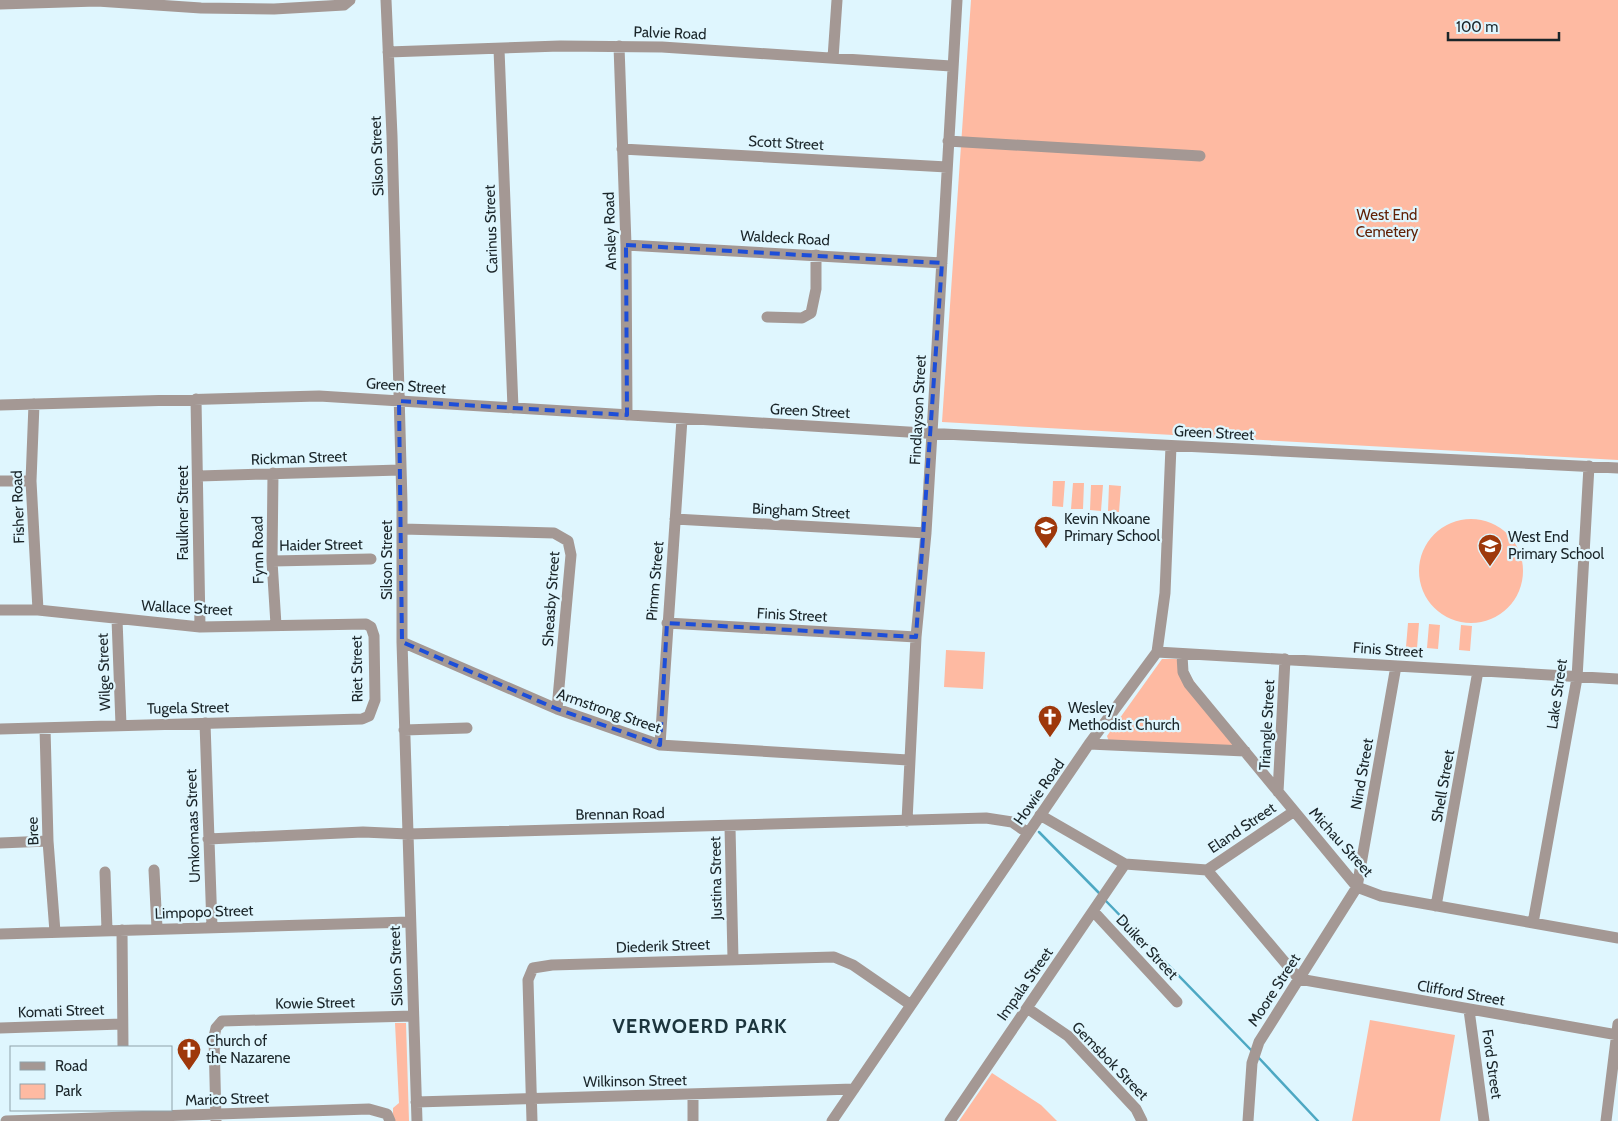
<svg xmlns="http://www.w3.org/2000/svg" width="1618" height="1121" viewBox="0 0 1618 1121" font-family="Cabin,sans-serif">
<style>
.green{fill:#febaa2}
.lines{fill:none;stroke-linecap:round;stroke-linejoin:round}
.stream{stroke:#4da8c3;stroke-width:2.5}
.minor{stroke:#a49894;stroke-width:11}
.marked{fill:none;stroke:#1d4ed8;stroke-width:4;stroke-dasharray:10 6;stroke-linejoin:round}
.labels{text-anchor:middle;stroke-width:4.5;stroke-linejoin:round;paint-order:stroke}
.street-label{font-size:15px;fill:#1a2529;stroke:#dff6fe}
.park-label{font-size:15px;fill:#602106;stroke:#dff6fe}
.poi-label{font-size:15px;fill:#1a2529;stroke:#dff6fe;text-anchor:start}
.district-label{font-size:20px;font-weight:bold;letter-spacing:1px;fill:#1c353d;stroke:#dff6fe}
</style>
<rect width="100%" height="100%" fill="#dff6fe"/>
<path class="green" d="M971,0H1618V460L942,422Z
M1053,481H1065L1063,507L1052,506Z
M1073,483H1084L1083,509H1071Z
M1091,485H1103L1101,511L1090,510Z
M1109,485L1121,486L1119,512L1108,511Z
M1419 571a52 52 0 1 1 104 0a52 52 0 1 1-104 0Z
M1408,623H1419L1417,648L1406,647Z
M1429,624L1440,625L1438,649L1427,648Z
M1461,625L1472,626L1470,651L1459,650Z
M946,650L985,652L983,689L944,687Z
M1162,659H1176L1181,662L1237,746L1109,742L1107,736Z
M1370,1020L1455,1035L1440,1121H1352Z
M395,1023H406L409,1121H393V1108L399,1103Z
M992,1073L1041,1105L1057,1121H959Z"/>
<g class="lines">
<path class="stream" d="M1039,832L1101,895
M1104,899L1252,1051
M1258,1057L1318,1121"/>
<path class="minor" d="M386,0L392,136L402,503V642L417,1121
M0,4L97,1L201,8L274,9L344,5L350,0
M619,46L626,245L627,415
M499,49L513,408
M388,52L560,46L662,47L951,66
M833,58L837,0
M948,141L1200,156
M622,149L947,167
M626,245L942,263
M767,317L802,318L811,313L816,289V255
M196,399L200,627
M34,404L31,481L38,610
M0,405L319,396L924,433L1618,468
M273,473L272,561L276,625
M199,476L400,470
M0,481H31
M675,519L926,533
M402,529L554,533L568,541L571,555L557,709
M272,561L371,559
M0,610H38L200,627L366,624L371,627L374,636L375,700L369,716L362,719L0,729
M117,619L121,725
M667,623L916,637
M402,642L557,709L660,745L908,760
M1157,652L1618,679
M1182,655L1183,672L1189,684L1357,887L1381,896L1618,938
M205,723L212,927
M45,728L48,841L55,932
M404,730L467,728
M1089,744L1245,751
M660,745L682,419
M1278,792L1285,659
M1040,815L1125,864L1207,870L1293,812
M907,821L916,637L926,533L932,433L957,0
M730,827L733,959
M208,839L363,832L408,834L986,818L1012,822L1028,833
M0,843L48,841
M154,870L157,928
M1207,870L1299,979L1618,1035
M105,872L107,930
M1436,906L1478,671
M1094,912L1177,1002
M1533,923L1577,678L1589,466
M122,930L123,1047
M0,934L410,922
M1027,1008L1068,1036L1136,1109L1142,1121
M1469,1010L1484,1121
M0,1028L122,1024
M416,1102L854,1089
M6,1121L369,1109L387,1114L390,1121
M216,1121L214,1037L216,1028L222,1021L413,1016
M532,1121L528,980L533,968L552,965L834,957L853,965L911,1005
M693,1121V1094
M832,1121L1089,744L1157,652L1165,593L1171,446
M950,1121L1125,864
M1248,1121L1252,1063L1259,1042L1357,887L1396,666
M1606,1121L1618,1024"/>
</g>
<path class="marked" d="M626,245L942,263L916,637L667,623L660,745L557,709L402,642L399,401L627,415Z"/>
<defs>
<symbol id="school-pin" viewBox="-11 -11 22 30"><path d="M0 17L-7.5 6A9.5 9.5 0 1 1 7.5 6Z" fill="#9e380b" stroke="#dff6fe"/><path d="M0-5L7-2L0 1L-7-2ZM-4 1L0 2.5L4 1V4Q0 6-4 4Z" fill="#fff"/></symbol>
<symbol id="church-pin" viewBox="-11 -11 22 30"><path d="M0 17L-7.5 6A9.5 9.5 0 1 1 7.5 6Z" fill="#9e380b" stroke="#dff6fe"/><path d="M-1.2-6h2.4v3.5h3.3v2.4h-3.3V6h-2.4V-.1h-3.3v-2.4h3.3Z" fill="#fff"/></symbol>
</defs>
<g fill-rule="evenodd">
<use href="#school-pin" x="1032" y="514" width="28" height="38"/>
<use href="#school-pin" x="1476" y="532" width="28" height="38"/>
<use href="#church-pin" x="1036" y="703" width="28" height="38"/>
<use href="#church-pin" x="175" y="1036" width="28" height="38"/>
</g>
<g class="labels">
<g class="street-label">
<text transform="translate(670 33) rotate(2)" y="5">Palvie Road</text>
<text transform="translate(786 143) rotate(3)" y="5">Scott Street</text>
<text transform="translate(377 156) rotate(-92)" y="5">Silson Street</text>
<text transform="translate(491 229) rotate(-92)" y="5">Carinus Street</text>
<text transform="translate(610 231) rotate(-92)" y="5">Ansley Road</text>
<text transform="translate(785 238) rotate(3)" y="5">Waldeck Road</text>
<text transform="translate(406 386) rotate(4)" y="5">Green Street</text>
<text transform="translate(918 410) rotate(-87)" y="5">Findlayson Street</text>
<text transform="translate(810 411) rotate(3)" y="5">Green Street</text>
<text transform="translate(1214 433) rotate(3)" y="5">Green Street</text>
<text transform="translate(299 458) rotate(-2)" y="5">Rickman Street</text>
<text transform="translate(18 507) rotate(-92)" y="5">Fisher Road</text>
<text transform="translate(801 511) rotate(3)" y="5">Bingham Street</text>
<text transform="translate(183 513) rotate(-90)" y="5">Faulkner Street</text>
<text transform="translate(321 545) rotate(-1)" y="5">Haider Street</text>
<text transform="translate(258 550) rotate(-91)" y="5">Fynn Road</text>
<text transform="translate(387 560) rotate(-90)" y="5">Silson Street</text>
<text transform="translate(655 581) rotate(-85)" y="5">Pimm Street</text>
<text transform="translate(551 599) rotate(-86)" y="5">Sheasby Street</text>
<text transform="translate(187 608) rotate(3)" y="5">Wallace Street</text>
<text transform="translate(792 615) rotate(3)" y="5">Finis Street</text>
<text transform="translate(1388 650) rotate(4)" y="5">Finis Street</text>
<text transform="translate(357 669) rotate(-91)" y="5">Riet Street</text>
<text transform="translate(104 672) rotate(-92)" y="5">Wilge Street</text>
<text transform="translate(1557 694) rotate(-82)" y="5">Lake Street</text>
<text transform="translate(188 708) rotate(-1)" y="5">Tugela Street</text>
<text transform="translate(609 711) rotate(19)" y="5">Armstrong Street</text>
<text transform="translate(1267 725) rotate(-87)" y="5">Triangle Street</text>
<text transform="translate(1362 774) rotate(-80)" y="5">Nind Street</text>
<text transform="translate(1443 786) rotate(-80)" y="5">Shell Street</text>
<text transform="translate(1039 792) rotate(-55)" y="5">Howie Road</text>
<text transform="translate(620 814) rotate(-1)" y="5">Brennan Road</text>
<text transform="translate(193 826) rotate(-92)" y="5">Umkomaas Street</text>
<text transform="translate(1242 828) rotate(-34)" y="5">Eland Street</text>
<text transform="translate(33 831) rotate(-92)" y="5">Bree</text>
<text transform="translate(1341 842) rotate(48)" y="5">Michau Street</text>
<text transform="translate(716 878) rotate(-91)" y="5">Justina Street</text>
<text transform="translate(204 912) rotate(-2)" y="5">Limpopo Street</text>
<text transform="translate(663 946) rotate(-2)" y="5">Diederik Street</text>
<text transform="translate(1147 947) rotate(47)" y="5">Duiker Street</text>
<text transform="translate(396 966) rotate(-92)" y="5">Silson Street</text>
<text transform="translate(1025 984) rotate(-55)" y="5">Impala Street</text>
<text transform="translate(1274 990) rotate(-57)" y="5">Moore Street</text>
<text transform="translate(1461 993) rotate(10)" y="5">Clifford Street</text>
<text transform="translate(315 1003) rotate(-1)" y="5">Kowie Street</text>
<text transform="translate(61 1011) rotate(-2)" y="5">Komati Street</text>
<text transform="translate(1110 1061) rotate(46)" y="5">Gemsbok Street</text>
<text transform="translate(1492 1064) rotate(82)" y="5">Ford Street</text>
<text transform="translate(635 1081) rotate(-1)" y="5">Wilkinson Street</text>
<text transform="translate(227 1099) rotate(-2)" y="5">Marico Street</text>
</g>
<g class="park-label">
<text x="1387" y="220">West End<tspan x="1387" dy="17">Cemetery</tspan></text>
</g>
<g class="poi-label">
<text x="1064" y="524">Kevin Nkoane<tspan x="1064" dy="17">Primary School</tspan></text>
<text x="1508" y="542">West End<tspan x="1508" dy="17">Primary School</tspan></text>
<text x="1068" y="713">Wesley<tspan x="1068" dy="17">Methodist Church</tspan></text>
<text x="206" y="1046">Church of<tspan x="206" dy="17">the Nazarene</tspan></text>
</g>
<g class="district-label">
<text x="700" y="1033">VERWOERD PARK</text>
</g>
</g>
<rect x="10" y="1046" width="162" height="65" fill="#dff6fe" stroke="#90a2a9"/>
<rect x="20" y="1062" width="25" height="8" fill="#a49894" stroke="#90a2a9"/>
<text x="55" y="1071" font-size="15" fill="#1a2529">Road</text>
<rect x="20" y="1084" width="25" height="15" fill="#febaa2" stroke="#90a2a9"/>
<text x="55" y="1096" font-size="15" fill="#1a2529">Park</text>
<path d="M1448 32v8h111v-8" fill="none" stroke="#1a2529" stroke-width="2.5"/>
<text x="1456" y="32" font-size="15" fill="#1a2529" stroke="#dff6fe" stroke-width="4" paint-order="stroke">100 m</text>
</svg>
